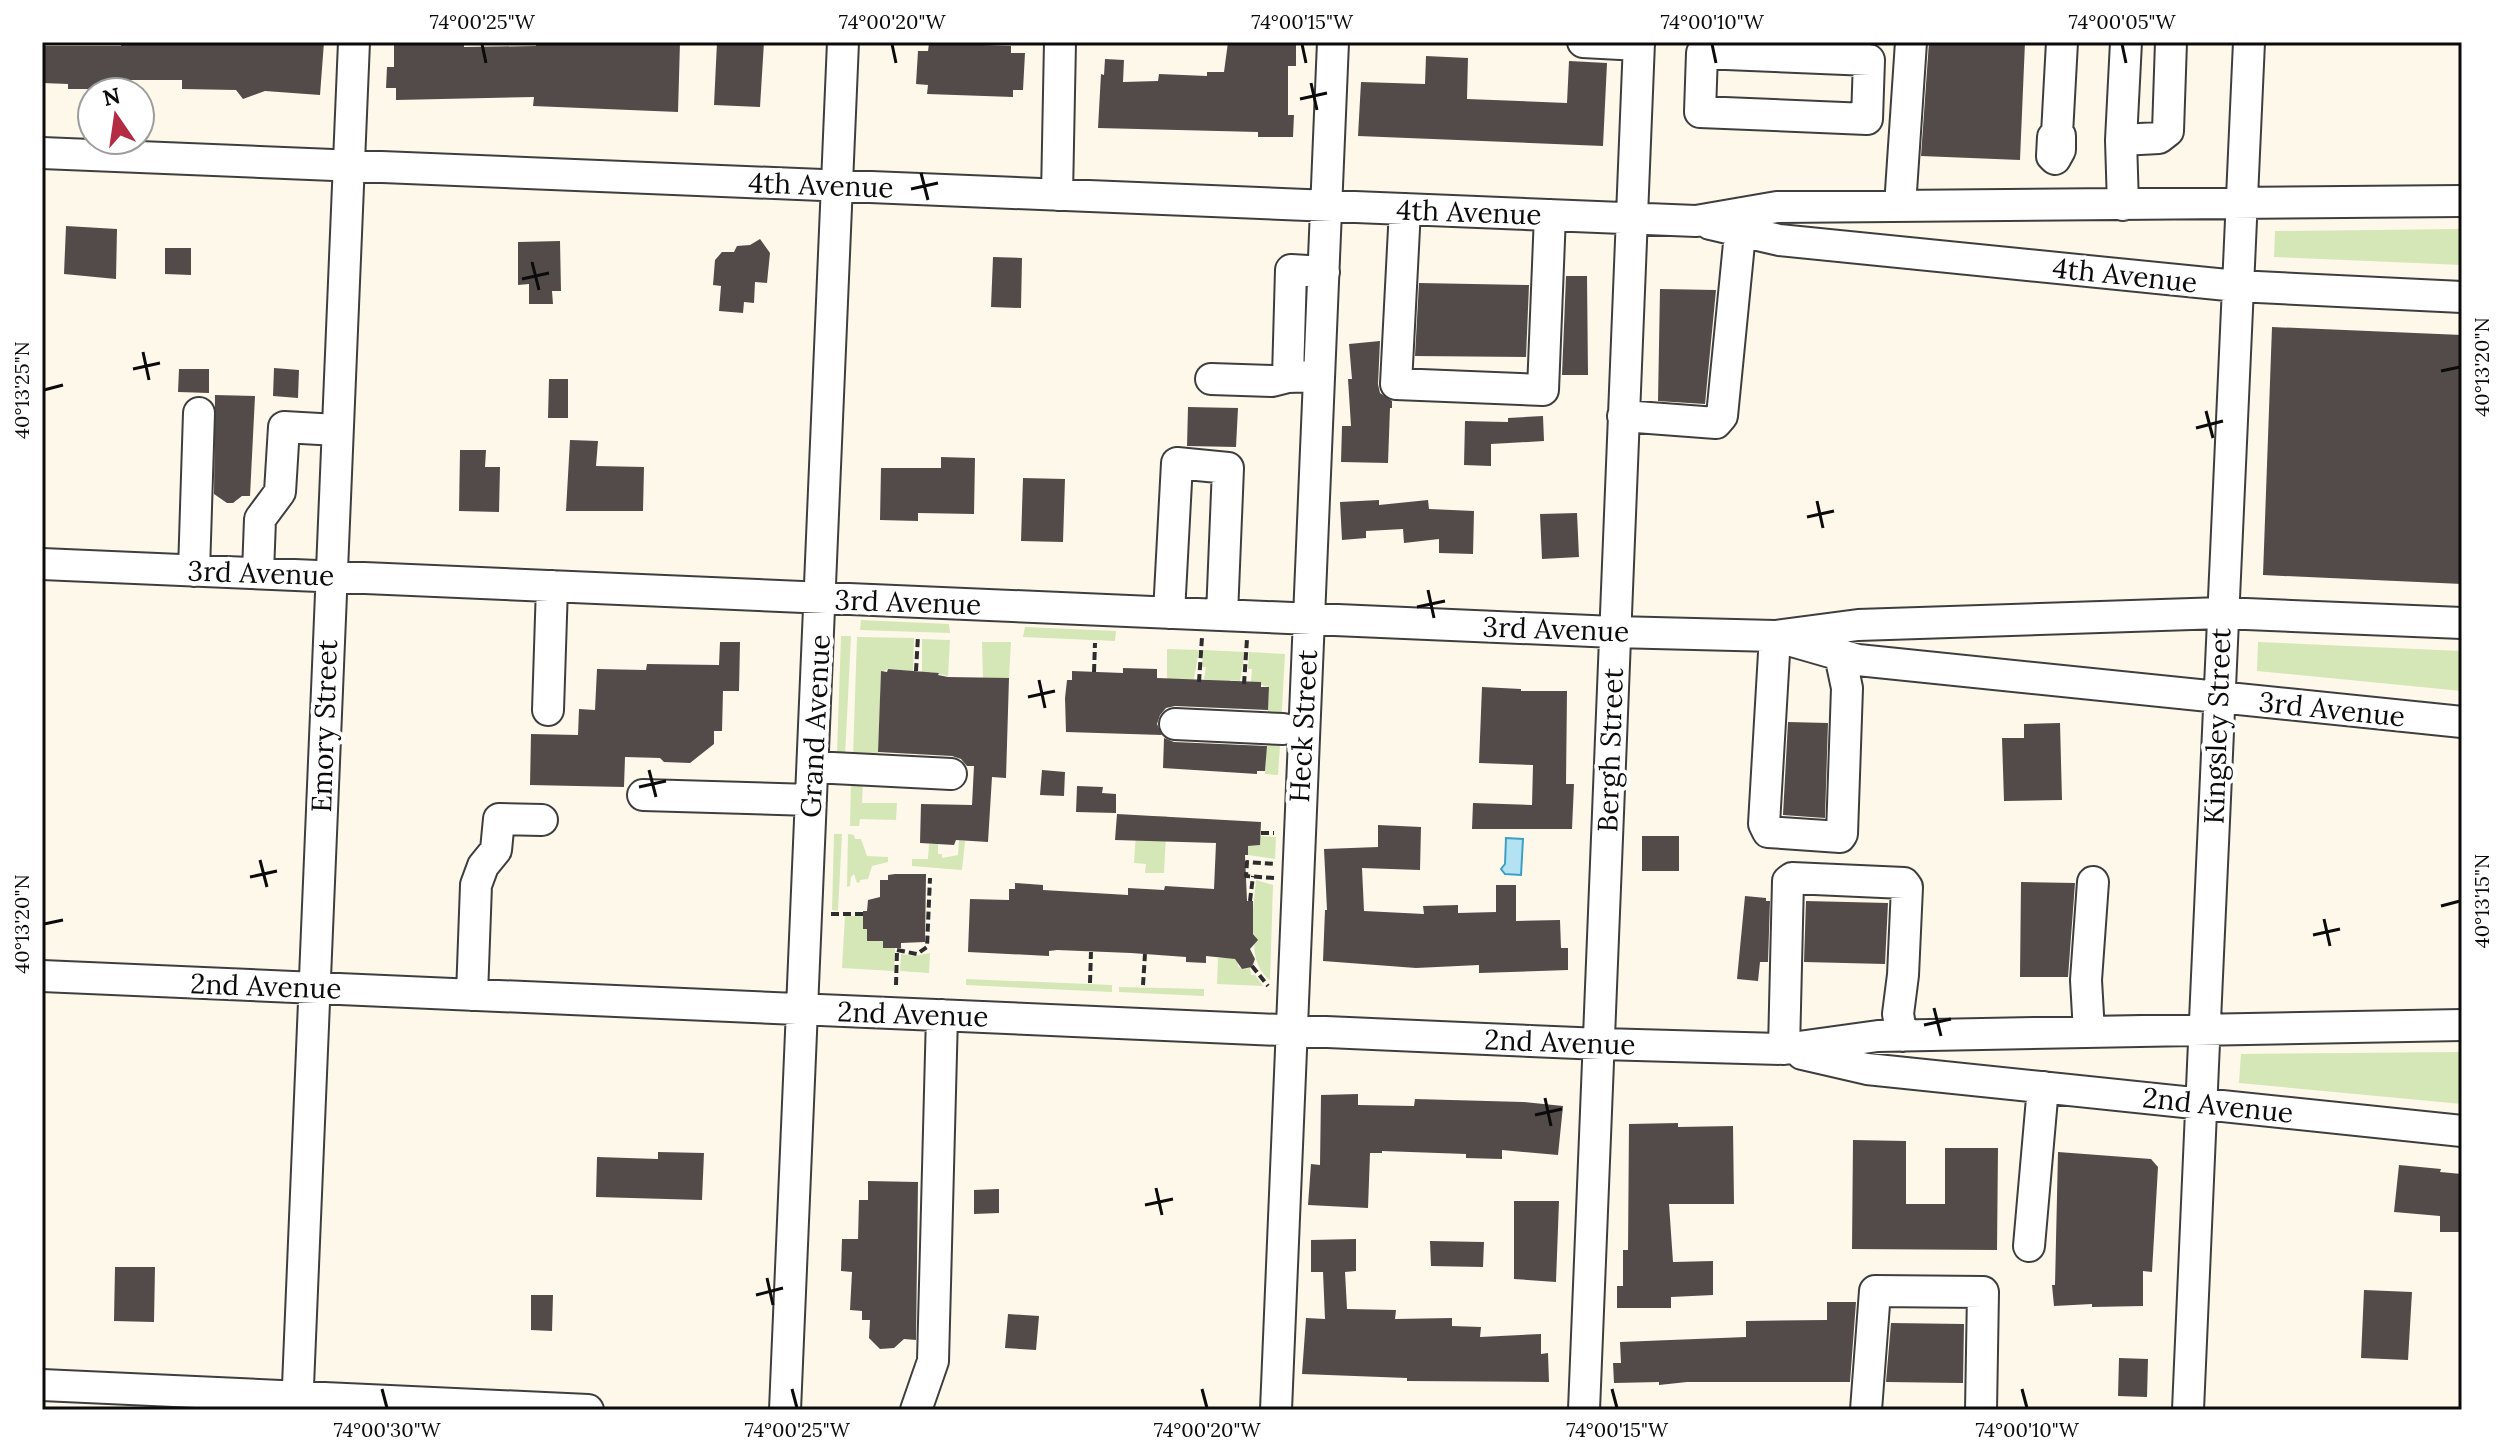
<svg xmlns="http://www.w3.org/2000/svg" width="2504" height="1452" viewBox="0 0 2504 1452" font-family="Lora,serif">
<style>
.green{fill:#d5e6b7}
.water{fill:#b3e2f2;stroke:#3ea0c5;stroke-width:2}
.building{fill:#534b49}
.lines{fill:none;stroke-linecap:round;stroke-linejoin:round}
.minor-casing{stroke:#3e3e3e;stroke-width:34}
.path{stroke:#2d2d2d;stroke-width:4;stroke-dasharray:8 4;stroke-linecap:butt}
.minor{stroke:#fff;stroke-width:30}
.ticks{fill:none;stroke:#0b0b0b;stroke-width:3}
.labels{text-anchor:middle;stroke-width:8;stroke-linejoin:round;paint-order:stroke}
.street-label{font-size:28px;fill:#0b0b0b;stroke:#fff}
.neatline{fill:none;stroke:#0b0b0b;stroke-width:3}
.ticks-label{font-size:20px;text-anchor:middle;fill:#0b0b0b}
</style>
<rect width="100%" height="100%" fill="#fef8eb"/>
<path class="green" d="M2462,229V265L2274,257L2275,231Z
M861,620L949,624L950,633L860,630Z
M1025,627L1116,631L1115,641L1023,637Z
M841,636H851L845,757L837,754Z
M857,637L914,638L913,671L888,669L881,672L878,758L853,757Z
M922,639L950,640L948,676L931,672L922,674Z
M982,642H1011L1009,678H983Z
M2258,642L2462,651V691L2257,671Z
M1167,649L1199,650L1194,679L1167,682Z
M1203,650L1245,652L1240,681L1230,680L1229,684L1204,679L1206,667H1202Z
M1249,652L1285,654L1281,726H1267L1269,687L1251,682L1252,669H1248Z
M1267,731H1281L1278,775L1265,774Z
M851,779L863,781L862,803H897L896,820L860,819L859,826H850Z
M1137,816H1167L1164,873H1145L1146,864L1134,863Z
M834,834H842L838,911L832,910Z
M848,834L854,835L855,839H861L867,856L888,857V862L872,866L868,879L860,880V882L857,883L854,874L851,877L850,886L847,887Z
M1260,836L1276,837L1275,859L1248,855V846L1260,845Z
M959,840L965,841L962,870L912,866V859H928L929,844H938V854H942V858L958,855Z
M1256,880L1273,885L1270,980C1258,972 1251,951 1256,937L1251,930Z
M845,916H863L867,929L868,941H883V948H895L894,971L842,968Z
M930,953L929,973L900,971L901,954L915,956Z
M1232,954L1234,959H1237L1238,966L1242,969L1250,968L1251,975H1255L1263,986L1217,984L1218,958H1227Z
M966,979L1112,985V992L966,985Z
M1119,987L1204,989V996L1119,992Z
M2462,1052V1104L2239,1083L2241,1054Z"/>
<path class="water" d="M1506,838L1523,839L1521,875L1505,874L1501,869L1505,864Z"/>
<path class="building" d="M121,42H324L320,95L265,91L243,99L236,90L182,89V80H110V89H68V84L42,83V46H121Z
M394,42H427L464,45V47L536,46V42H680L678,112L533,106L534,97L396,100V88H386L387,67H394Z
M717,42H764L760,107L714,105Z
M1228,42H1296V66H1288V115H1294L1293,137H1258V132L1098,128L1101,74L1104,75L1105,59L1124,60L1123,82L1158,81L1159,74L1207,76V72H1224Z
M1929,42H2025L2020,160L1921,156Z
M929,43L1011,46V53H1025L1023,90H1013V97L927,94L928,85L916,84L918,51H928Z
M1426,56L1468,58L1467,99L1567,103L1569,61L1607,63L1603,146L1358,136L1361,82L1425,84Z
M66,226L117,229L116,279L64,274Z
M760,239L770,253L767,283L755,282L754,303L744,302L743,313L719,311L721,286L713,285L715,260L722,252H734L737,246L750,245Z
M560,241L561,291H552L553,304H529V284L518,285V242Z
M165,248H191V275L165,274Z
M993,257L1022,258L1021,308L991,307Z
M1566,276H1587L1588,375H1562Z
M1419,283L1529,285L1526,357L1415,356Z
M1660,289L1716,290L1705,404L1658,401Z
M2272,327L2462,335V584L2263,575Z
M1380,341L1378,384L1380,393L1392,401V408H1390L1388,463L1341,462L1342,426H1351L1348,379H1352L1349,344Z
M274,368L299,370L298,398L273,396Z
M179,369H209V393L178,392Z
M549,379H568V418H548Z
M215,395L255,396L250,496H242L233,503H227L214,494Z
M1188,407L1238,408L1236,447L1187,446Z
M1543,416L1544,441L1491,444V466L1464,465L1465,421L1508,422V418Z
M570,440L598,441L596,466L644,467L643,511H566Z
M460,450H486L485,467H500L499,512L459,511Z
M941,457L975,458L974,514L918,513V521L880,520L881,468H941Z
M1023,478L1065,479L1063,542L1021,541Z
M1379,500V505L1428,500L1429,509L1474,511L1473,554L1439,553V539L1404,543L1403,529L1366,531V538L1342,540L1340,502Z
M1577,513L1579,557L1542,559L1540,514Z
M720,642H740L739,691H723L722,731H714V744L690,763L664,762L660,758L625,757L624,787L530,785L531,734L578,735L579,709L595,710L597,669L646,670L647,664L719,665Z
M1123,668L1157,669V678L1261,682V687H1269L1268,710L1175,706L1166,708L1160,715L1157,724L1162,735L1066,732L1065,698L1067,680H1072V671L1123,673Z
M888,669L939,673L938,675L948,677L1009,678L1006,778L992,777L988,842L956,840L954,845L920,843L921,804L972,805L974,766H967L961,759L952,756L878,752L881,671L887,672Z
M1482,687L1521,689V691H1567L1566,784H1574L1572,829H1472L1473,803L1532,805L1533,765L1479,763Z
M1788,722L1828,723L1825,818L1783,815Z
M2060,723L2062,800L2004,801L2002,738H2024V724Z
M1164,738L1174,742L1267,746L1265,771H1257V774L1163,768Z
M1042,770L1065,772L1064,796L1040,795Z
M1077,786L1103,787L1102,793L1116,794V813L1076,812Z
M1117,814L1261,822L1260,845L1248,846V855H1245L1247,901H1253V934L1258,940L1250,949L1255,959L1252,967L1242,969L1235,959L1206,956V963L1186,962V957L1131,953L1057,950L1049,951V956L968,952L970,899L1009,900V889H1015V883L1043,885V890L1128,895V888L1164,890L1165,886L1214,889L1216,843L1115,840Z
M1378,825L1421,827L1420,870L1362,868L1364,911L1424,914L1423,906L1458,905V913L1496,912V885H1516V921L1560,920L1561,948H1568V970L1479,973V965L1416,968L1323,961L1325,910H1327L1324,849L1378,847Z
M1642,836H1679V871H1642Z
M895,874H926L925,942L901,943V948H883V941H867V929H863V911H867L868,900L880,897V880H888V875Z
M2021,882L2075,883L2068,977H2020Z
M1745,896L1766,898V901H1770L1768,962H1760L1758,981L1737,979Z
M1806,901L1888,903L1885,964L1804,962Z
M1358,1094V1105L1414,1106L1415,1099L1523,1102L1563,1106L1558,1155L1502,1150V1159L1466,1158V1154L1382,1151V1153H1370L1368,1208L1308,1205L1311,1164L1320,1165L1321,1095Z
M1678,1123V1127L1733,1126L1734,1204H1669L1673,1262L1713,1261V1295L1671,1297V1308H1617V1286H1623V1250H1628L1629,1124Z
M1853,1140L1906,1141V1204H1945V1148H1998L1997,1250L1852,1249Z
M658,1152L704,1153L702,1200L596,1197L597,1157L658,1159Z
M2058,1152L2151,1159L2158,1167L2152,1272L2143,1271V1306L2092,1307V1304L2054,1306L2052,1285H2055Z
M2399,1165L2441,1169L2440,1172L2462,1174V1232H2440V1216L2394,1212Z
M868,1181L918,1182L916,1340L904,1339L894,1348L880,1349L869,1338L870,1320H862V1311L850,1310L852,1272L841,1271L842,1239H858L859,1200H868Z
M999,1189V1213L974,1214V1190Z
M1514,1201H1559L1556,1282L1514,1279Z
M1356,1239V1271L1345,1272L1347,1309L1396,1310L1395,1319L1452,1318V1326L1481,1327L1480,1337L1541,1334V1354L1548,1353L1549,1382L1407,1381V1378L1302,1374L1306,1318L1325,1319L1323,1272H1311V1240Z
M1430,1241L1484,1242L1483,1267L1431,1266Z
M115,1267H155L154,1322L114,1321Z
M2364,1290L2412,1292L2408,1360L2361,1358Z
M531,1295H553L552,1331L531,1330Z
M1827,1302H1856L1850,1382H1687L1659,1385V1382L1614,1383L1613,1363H1621L1620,1342L1746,1337V1321L1827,1320Z
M1008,1314L1039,1316L1036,1350L1005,1348Z
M1891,1323L1964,1324L1963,1383L1886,1382Z
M2119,1358L2148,1359L2147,1397L2118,1396Z"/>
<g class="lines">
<defs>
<path id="minor" d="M1583,42L1639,45
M1702,53L1869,60L1867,119L1700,112Z
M2057,134L2060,136V150L2055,159L2052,156L2053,137L2057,134L2062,42
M2121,140L2159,138L2168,131L2171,42
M42,153L1696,221L1777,207L2462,201
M1057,195L1060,42
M2123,205L2121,140L2126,42
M1900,206L1911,42
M1405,209L1396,384L1543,390L1550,215
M1710,224L1779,240L2237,286L2462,297
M1319,376L1288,377L1291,270L1324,272
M1211,379L1272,381L1288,377
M1623,416L1716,423L1722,416L1742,213
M42,564L1614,632L1775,636L1858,625L2222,613L2462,623
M194,571L199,413
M258,573L260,519L280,492L284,427L337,430
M1169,613L1177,463L1228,468L1222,615
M1775,636L1764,824L1768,832L1840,837L1842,834L1847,688L1840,655
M1785,639L1858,660L2462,722
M548,710L552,586
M1175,724L1283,729
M813,767L951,774
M643,795L811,800
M42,976L1601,1044L1784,1049L1878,1036L2462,1025
M472,995L476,885L483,866L496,850L499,819L542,820
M2089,1032L2086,980L2093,882
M1784,1049L1788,881L1792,878L1904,883L1907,887L1903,975L1898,1014L1902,1036
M1802,1054L1867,1069L2462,1131
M2029,1246L2043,1087
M42,1385L588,1410
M297,1410L354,42
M785,1410L843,42
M916,1410L933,1361L942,1015
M1276,1410L1333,42
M1584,1410L1639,42
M1866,1410L1875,1291L1983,1292L1981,1410
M2188,1410C2208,954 2227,498 2249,42"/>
</defs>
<use href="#minor" class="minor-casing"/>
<path class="path" d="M916,671L918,636
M1094,672L1095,643
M1199,682L1202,637
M1244,684L1247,639
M1261,833H1274
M1274,878L1246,876L1247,862L1276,864
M1250,901L1253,876
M831,914H863
M897,950L917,954L927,947L930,878
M1252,966L1268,986
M1090,983L1091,952
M896,985L897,951
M1143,985L1145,954"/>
<use href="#minor" class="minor"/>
</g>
<path class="ticks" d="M482,44L486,63M892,44L896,63M1302,44L1306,63M1712,44L1716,63M2122,44L2126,63M1311,83L1317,110M1300,99L1327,93M921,173L928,200M911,189L938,183M532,262L539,290M522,279L549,273M143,352L149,380M133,369L160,363M2441,371L2460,367M44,390L63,385M2206,411L2213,438M2196,428L2223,421M1817,501L1823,528M1807,517L1834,511M1428,590L1434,618M1417,607L1445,601M1039,680L1045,708M1028,697L1055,691M649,770L656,797M639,787L666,781M260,860L267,887M250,877L277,871M2441,906L2460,901M2324,919L2330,946M44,924L63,920M2313,935L2340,929M1934,1008L1941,1036M1924,1025L1951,1019M1545,1098L1551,1126M1535,1115L1562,1109M1156,1188L1162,1215M1145,1205L1173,1199M767,1278L773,1305M756,1295L783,1288M382,1389L387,1408M792,1389L797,1408M1202,1389L1207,1408M1612,1389L1617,1408M2022,1389L2027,1408"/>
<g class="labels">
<g class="street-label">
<text transform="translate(821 185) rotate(2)" y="10">4th Avenue</text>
<text transform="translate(1469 212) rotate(2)" y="10">4th Avenue</text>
<text transform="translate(2125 275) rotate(6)" y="10">4th Avenue</text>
<text transform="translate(261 573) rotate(2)" y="10">3rd Avenue</text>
<text transform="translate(908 602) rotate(2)" y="10">3rd Avenue</text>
<text transform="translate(1556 629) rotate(2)" y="10">3rd Avenue</text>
<text transform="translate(2332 709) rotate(6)" y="10">3rd Avenue</text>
<text transform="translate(324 726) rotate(-88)" y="10">Emory Street</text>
<text transform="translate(815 726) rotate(-87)" y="10">Grand Avenue</text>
<text transform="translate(1303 726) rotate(-87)" y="10">Heck Street</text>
<text transform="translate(2217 726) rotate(-88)" y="10">Kingsley Street</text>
<text transform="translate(1610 750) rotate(-88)" y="10">Bergh Street</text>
<text transform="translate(266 986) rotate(2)" y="10">2nd Avenue</text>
<text transform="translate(913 1014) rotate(2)" y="10">2nd Avenue</text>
<text transform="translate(1560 1042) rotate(2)" y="10">2nd Avenue</text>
<text transform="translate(2218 1105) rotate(6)" y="10">2nd Avenue</text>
</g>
</g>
<rect width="2504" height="1452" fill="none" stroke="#ffffff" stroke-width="88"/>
<g transform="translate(116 116) rotate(347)"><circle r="38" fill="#ffffff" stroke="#9d9d9d" stroke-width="2"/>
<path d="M0-6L14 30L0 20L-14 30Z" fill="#b32c43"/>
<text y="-12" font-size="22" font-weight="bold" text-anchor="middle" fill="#0b0b0b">N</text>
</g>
<rect x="44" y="44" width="2416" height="1364" class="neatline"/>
<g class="ticks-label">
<text x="482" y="29">74°00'25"W</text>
<text x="892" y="29">74°00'20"W</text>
<text x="1302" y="29">74°00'15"W</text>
<text x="1712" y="29">74°00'10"W</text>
<text x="2122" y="29">74°00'05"W</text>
<text transform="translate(2482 367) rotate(-90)" y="7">40°13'20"N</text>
<text transform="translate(22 390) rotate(-90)" y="7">40°13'25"N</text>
<text transform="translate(2482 901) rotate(-90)" y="7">40°13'15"N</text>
<text transform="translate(22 924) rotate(-90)" y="7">40°13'20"N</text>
<text x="387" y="1437">74°00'30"W</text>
<text x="797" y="1437">74°00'25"W</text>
<text x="1207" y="1437">74°00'20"W</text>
<text x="1617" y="1437">74°00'15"W</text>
<text x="2027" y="1437">74°00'10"W</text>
</g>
</svg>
